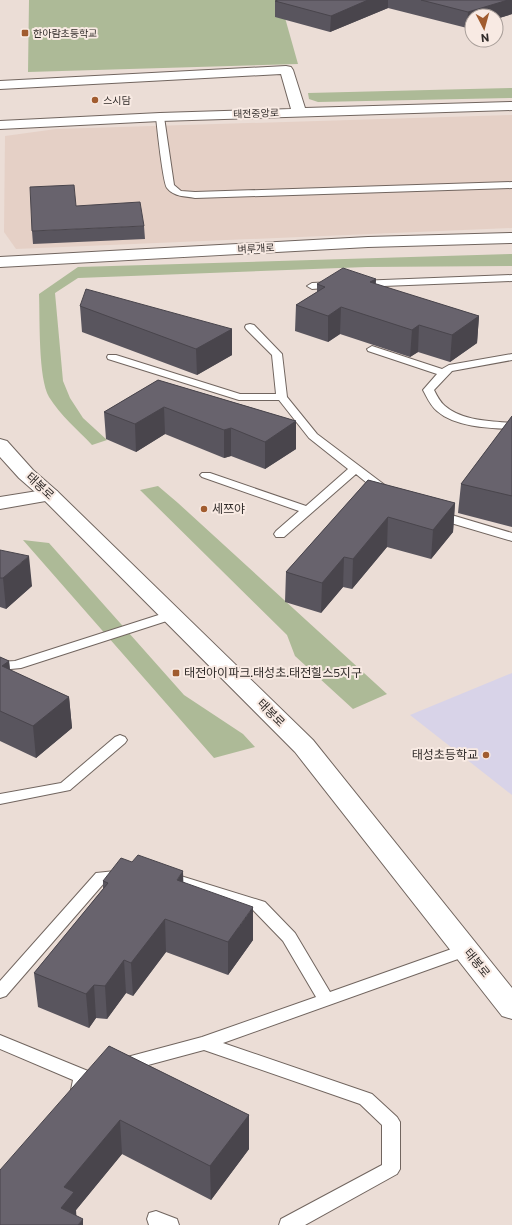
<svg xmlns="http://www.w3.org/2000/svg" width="512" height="1225" viewBox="0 0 512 1225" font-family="Commissioner,'Noto Sans KR',sans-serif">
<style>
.built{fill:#e5d0c6}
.education{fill:#d8d3e8}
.green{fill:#adba97}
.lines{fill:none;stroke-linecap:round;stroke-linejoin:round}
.service-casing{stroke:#71655f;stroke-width:2}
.minor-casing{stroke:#71655f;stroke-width:2}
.tertiary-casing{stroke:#71655f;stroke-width:2}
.service{fill:#fff;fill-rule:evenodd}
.minor{fill:#fff;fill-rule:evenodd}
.tertiary{fill:#fff;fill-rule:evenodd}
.wall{fill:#59555e}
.shaded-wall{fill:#49454c}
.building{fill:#68636d;stroke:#49454c}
.poi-dot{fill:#a15c2f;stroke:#f8eae3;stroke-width:1.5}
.labels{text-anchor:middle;stroke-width:4;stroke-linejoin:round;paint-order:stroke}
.far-poi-label{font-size:10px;fill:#302b29;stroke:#f8eae3;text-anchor:start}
.far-street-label{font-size:10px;fill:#302b29;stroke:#f8eae3}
.street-label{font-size:12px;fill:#302b29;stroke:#f8eae3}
.poi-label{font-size:12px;fill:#302b29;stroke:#f8eae3;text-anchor:start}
</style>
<rect width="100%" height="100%" fill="#ebddd6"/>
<path class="built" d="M512,115V228L16,249L4,232L5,136L56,129Z"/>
<path class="education" d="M512,673V795L410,715Z"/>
<path class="green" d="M29,0H280L298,64L28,72Z
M512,88V98L318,102L309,99L308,93Z
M512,254V266L366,267L78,278L55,293L63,381L70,398L83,418L107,440L92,445C78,430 60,415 49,397C38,378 40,319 39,294L78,267Z
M158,486L178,503L387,694L353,709L295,656L287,635L140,490Z
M23,540L49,543L184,695L243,734L255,747L214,758Z"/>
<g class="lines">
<defs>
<path id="service" d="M157,115H160L164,117L174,185L181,191L195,192L512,182V188L195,198C185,196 174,197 167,188C163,183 157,127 156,117Z
M512,275V281L358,287L353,284L358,281Z
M334,282L337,283L339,285L337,287L312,289L307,286L312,283Z
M250,324L254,325L282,354L287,397L317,434L386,486L388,489L386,492H378L356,474L284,537H276L274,534L276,531L299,511L202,477L200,475L202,473H210L306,506L348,469L309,438L279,400H239L108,359L107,357L108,355H116L240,394H276L272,355L246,329L245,327L246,325Z
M372,346L442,369L449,365L512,354V360L452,371L434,390C437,396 440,402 445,406C462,421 491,421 512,423V429C489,428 455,427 437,411C430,405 427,397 423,390L437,374L368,351L367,349Z
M438,511L512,533V541L434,518L432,515L434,512Z
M171,611L176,612L178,615L176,618L21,668L0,670V662L15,661Z
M120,735L125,737L127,740L125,743L70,790L0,804V794L61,783L115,737Z
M125,870L130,871L133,875L130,879L105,882L6,996L0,998V981L96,873Z
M171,873L265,902L295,933L330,992L460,946L466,944L472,946L474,950L472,954L223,1043L372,1094L397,1117L400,1122V1169L397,1174L305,1225H279L281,1219L382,1165V1125L360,1104L204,1050L122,1072L116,1070L113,1065L116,1060L202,1037L316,997L283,941L253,910L166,882L163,878L166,874Z
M0,1035L88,1071C92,1079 89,1092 85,1100L79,1102L73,1100L70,1095L73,1080L0,1049Z
M156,1211L177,1219L179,1225H149L147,1219L149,1213Z"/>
<path id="minor" d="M286,66L291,67L293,70L305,108L512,102V110L160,121L0,129V121L160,113L291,109L281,74L0,89V81Z
M50,489L57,491L60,495L57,499L0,509V497Z"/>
<path id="tertiary" d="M512,233V243L368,247L0,267V257L368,237Z
M0,439L7,441L33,470L57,491L313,740L512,988V1019L502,1016L295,752L43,499L19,478L0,457Z"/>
</defs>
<use href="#service" class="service-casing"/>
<use href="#minor" class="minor-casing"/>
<use href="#tertiary" class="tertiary-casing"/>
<use href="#service" class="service"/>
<use href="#minor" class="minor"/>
<use href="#tertiary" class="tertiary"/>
</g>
<path class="wall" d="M278,0H512V14L496,19V16L467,28L388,8L330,32L275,17V1Z
M144,226L145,239L33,244L32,231Z
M376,279L375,284L479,316L477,343L450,362L418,352L410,357L340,334L328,342L295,331L296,305L317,292V284Z
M80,306L232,329V355L197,375L82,332Z
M158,380L296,421V449L265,469L231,456L224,458L165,434L136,452L106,439L104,412Z
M512,416V527L458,513L461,484Z
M368,480L455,503L453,532L431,559L387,547L352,589L343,587L321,613L285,602L286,572Z
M0,550L32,586L6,609L0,607Z
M0,657L9,661L10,670L69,697L72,728L36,758L0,741Z
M103,881L184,882L253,940L228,975L166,952L133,996L126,993L107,1019L96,1018L89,1028L38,1007L34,973L103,889Z
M109,1046L249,1115V1149L211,1200L122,1154L76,1210V1216L0,1225Z"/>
<path class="shaded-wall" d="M368,0H388V8L330,32L331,16Z
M508,0H512V14L496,19V16H472V26L467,28L468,12Z
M376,279L375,305L370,282Z
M341,307L340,334L328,342V316Z
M479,316L477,343L450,362L452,335Z
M419,325L418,352L410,357L412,330Z
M232,329V355L197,375L196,349Z
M164,407L165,434L136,452L135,424Z
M296,421V449L265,469V442Z
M231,428V456L224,458V430Z
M455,503L453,532L431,559L433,530Z
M388,517L387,547L352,589L353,559Z
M29,556L32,586L6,609L3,578Z
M344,557L343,587L321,613L322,583Z
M9,661L12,692L2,666Z
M69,697L72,728L36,758L33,726Z
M183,871L184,904L177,880Z
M253,907V940L228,975V942Z
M165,919L166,952L133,996L131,963Z
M124,960L126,993L107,1019L105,986Z
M94,985L96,1018L89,1028L86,994Z
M249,1115V1149L211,1200L210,1166Z
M120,1120L122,1154L76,1210L77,1225L61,1208L64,1187Z
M83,1219V1225H78Z"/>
<path class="building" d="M278,0H368L331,16L275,1Z
M421,0H508L468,12Z
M74,185L76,206L140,202L144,226L32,231L30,187Z
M343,268L376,279L370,282L479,316L452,335L419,325L412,330L341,307L328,316L296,305L325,287L317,284Z
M86,289L232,329L196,349L80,306Z
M158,380L296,421L265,442L231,428L224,430L164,407L135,424L104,412Z
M512,416V496L461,484Z
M368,480L455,503L433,530L388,517L353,559L344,557L322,583L286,572Z
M0,550L29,556L3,578H0Z
M0,657L9,661L2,666L69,697L33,726L0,711Z
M138,855L183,871L177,880L253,907L228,942L165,919L131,963L124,960L105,986L94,985L86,994L34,973L108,883L103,881L121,858L132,862Z
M109,1046L249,1115L210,1166L120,1120L64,1187L74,1192L61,1208L83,1219L78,1225H0V1170Z"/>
<g class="poi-dot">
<rect x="21" y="29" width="8" height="8" rx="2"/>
<circle cx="95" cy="100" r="4"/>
<circle cx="204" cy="509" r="4"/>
<rect x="172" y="669" width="8" height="8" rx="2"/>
<circle cx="486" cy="755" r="4"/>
</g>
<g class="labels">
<g class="far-poi-label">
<text x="33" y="37">한아람초등학교</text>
<text x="103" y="104">스시담</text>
</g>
<g class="far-street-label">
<text transform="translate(256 113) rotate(-2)" y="4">태전중앙로</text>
<text transform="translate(256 248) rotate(-3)" y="4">벼루개로</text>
</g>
<g class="street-label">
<text transform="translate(40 486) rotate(43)" y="4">태봉로</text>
<text transform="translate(271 713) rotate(45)" y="4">태봉로</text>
<text transform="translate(477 963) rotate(51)" y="4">태봉로</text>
</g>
<g class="poi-label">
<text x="212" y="513">세쯔야</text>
<text x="184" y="677">태전아이파크.태성초.태전힐스5지구</text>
<text x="478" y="759" text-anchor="end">태성초등학교</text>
</g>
</g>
<g transform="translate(484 28) rotate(174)"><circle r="19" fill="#f8eae3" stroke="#a89e99"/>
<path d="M0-3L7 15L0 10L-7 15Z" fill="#a15c2f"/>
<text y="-6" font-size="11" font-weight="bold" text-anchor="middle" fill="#302b29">N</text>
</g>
</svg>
